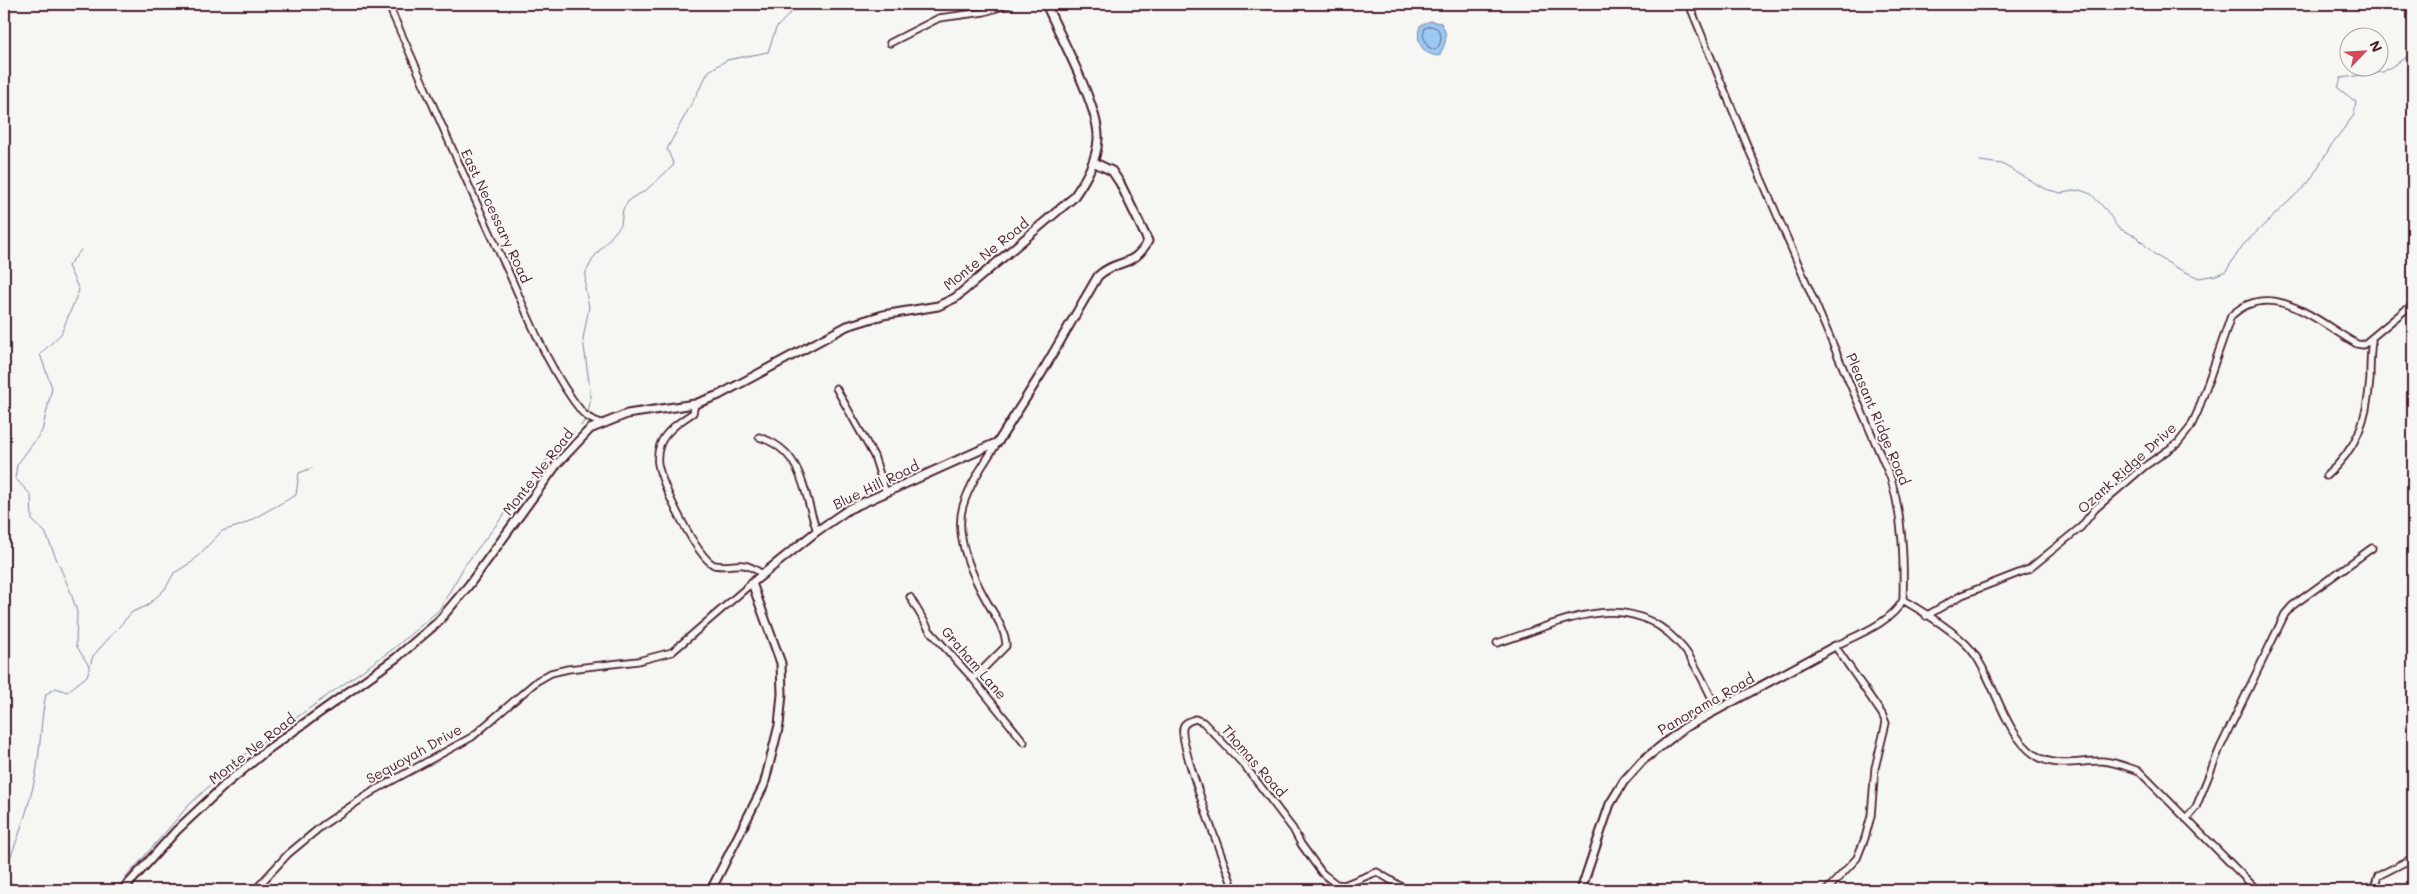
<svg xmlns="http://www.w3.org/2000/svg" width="2417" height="894" viewBox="0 0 2417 894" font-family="Mali,sans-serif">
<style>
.water{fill:#99c9f5;stroke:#7985a4}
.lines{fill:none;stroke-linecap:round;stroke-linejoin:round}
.shore{stroke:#6a637c;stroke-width:1}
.stream{stroke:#7985a4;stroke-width:1}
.minor-casing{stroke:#4a1f2b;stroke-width:9}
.tertiary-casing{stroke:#4a1f2b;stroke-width:11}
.minor{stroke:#f6f6f2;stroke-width:5.5}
.tertiary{stroke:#f6f6f2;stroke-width:7}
.labels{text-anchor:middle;stroke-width:4;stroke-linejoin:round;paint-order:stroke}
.street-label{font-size:14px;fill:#4a1f2b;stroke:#f6f6f2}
</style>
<rect width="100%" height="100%" fill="#f6f6f2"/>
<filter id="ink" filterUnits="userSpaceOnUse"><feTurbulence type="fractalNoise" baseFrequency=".02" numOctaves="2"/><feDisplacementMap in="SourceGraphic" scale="10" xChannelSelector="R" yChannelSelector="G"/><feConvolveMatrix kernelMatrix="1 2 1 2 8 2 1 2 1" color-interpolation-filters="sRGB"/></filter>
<g filter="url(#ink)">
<path class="water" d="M1430,21L1441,23C1449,36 1446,43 1439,56C1422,55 1415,41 1420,26Z"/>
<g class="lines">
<path class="shore" d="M1431,26L1437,28C1443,36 1442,44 1435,50L1428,47L1423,35L1425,28Z"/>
<path class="stream" d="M4,6L8,4
M1980,161L2002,164L2045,189L2061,193L2080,190L2091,194L2107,211L2118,228L2137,237L2155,255L2177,268L2199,278L2216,275L2226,271L2243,245L2309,182L2332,144L2354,115L2356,102L2338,88L2341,78L2383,72L2408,56L2413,34
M81,250L68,266L79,290L61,334L40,354L52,388L42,431L17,465L15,478L31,495L32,520L45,532L71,593L77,612L76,645L89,666
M588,413L591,397L583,339L589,307L585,288L586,272L594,257L621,225L623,209L630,199L645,191L674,165L667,149L709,71L727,60L768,52L776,28L799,4
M581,426L585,420
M4,873C17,842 28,810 35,778C41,750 40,722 46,694L56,688L67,692L87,676L93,656L132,612L147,606L165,589L174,573L192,562L222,531L242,525L296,495L299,473L312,468
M115,890L189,805L238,759L393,649L439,610L465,565L560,443L574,432"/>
<defs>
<path id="minor" d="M388,4C428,93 466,182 508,271C529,318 549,371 582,412C587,418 593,420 601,423
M1689,4L1749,150L1891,479C1903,519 1904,559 1903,600C1922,611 1963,636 1975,655C1996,685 2004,733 2035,755C2055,769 2081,760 2102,761C2116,762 2127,767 2139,771L2257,890
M890,43L939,18L984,12L1010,4
M836,388L874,456L886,493
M695,404L693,413C681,421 665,431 660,445C658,451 657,458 658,464C662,485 696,556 714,565C737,569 738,557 762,574
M759,437C804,451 803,492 817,531
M2326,476C2357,449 2367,420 2370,379C2370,366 2370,353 2372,340
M910,597L930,631L973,679L1024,742
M1926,616L1962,595L2029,569L2081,527L2095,509L2145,466L2178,443L2190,428L2198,411L2231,316C2272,277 2319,323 2357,344L2363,345L2404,311L2413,306
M1497,643C1562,623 1630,582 1684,649C1698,667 1707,690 1718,710
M973,679L1006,646C1006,630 994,614 986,600C972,575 954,536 963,506C970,483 985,462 998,442
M2186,819L2196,807L2220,748L2285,614L2292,606L2372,548
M255,890L288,854L323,825L375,790L472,737L537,681L551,673L568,669L638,661L672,652L752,583
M1234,890C1225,864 1179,747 1183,728C1184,722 1190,721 1195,719L1203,722L1245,766L1293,829L1301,844L1322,873L1336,884L1344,885L1377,872L1407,890
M1827,890L1857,858L1865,838L1871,816L1875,768L1886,723L1882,714L1835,646C1857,635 1891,623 1903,600
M2376,890L2375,885L2378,876L2413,858"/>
<path id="tertiary" d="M123,890L177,830L227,783L267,750L396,658L437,623L469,585L557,464L590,429L627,414L695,404L719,395L847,326L883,315L938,306L955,298L1073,198C1085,181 1097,161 1098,139C1100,109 1059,34 1046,4
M711,890L764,785L779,725L782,694L781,663L752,583L817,531L849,509L998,442L1041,374L1098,276C1117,258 1133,269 1148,241L1120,183L1112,171L1093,162
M1581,890L1610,804L1624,781L1642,761L1684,728L1835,646"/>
</defs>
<use href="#minor" class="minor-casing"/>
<use href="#tertiary" class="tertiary-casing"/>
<use href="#minor" class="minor"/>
<use href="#tertiary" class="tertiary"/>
</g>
</g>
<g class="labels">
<g class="street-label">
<text transform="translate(496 216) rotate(65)" y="5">East Necessary Road</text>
<text transform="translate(986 254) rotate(-39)" y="5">Monte Ne Road</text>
<text transform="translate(1878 419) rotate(67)" y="5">Pleasant Ridge Road</text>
<text transform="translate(2127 468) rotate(-42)" y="5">Ozark Ridge Drive</text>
<text transform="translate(538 472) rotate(-52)" y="5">Monte Ne Road</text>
<text transform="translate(876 485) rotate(-26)" y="5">Blue Hill Road</text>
<text transform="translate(974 663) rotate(49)" y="5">Graham Lane</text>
<text transform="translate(1706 704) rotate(-30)" y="5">Panorama Road</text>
<text transform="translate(252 749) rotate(-38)" y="5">Monte Ne Road</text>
<text transform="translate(414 754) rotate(-29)" y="5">Sequoyah Drive</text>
<text transform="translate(1254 761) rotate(49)" y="5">Thomas Road</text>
</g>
</g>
<rect width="2417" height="894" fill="none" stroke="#f6f6f2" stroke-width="20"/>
<rect x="10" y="10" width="2397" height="874" fill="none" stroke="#4a1f2b" stroke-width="2" filter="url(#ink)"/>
<g transform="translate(2364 52) rotate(65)"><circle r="24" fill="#f6f6f2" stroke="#b1a0a2"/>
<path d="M0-4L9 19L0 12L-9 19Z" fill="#d1495b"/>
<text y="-8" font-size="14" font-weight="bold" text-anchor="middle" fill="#4a1f2b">N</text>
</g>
</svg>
